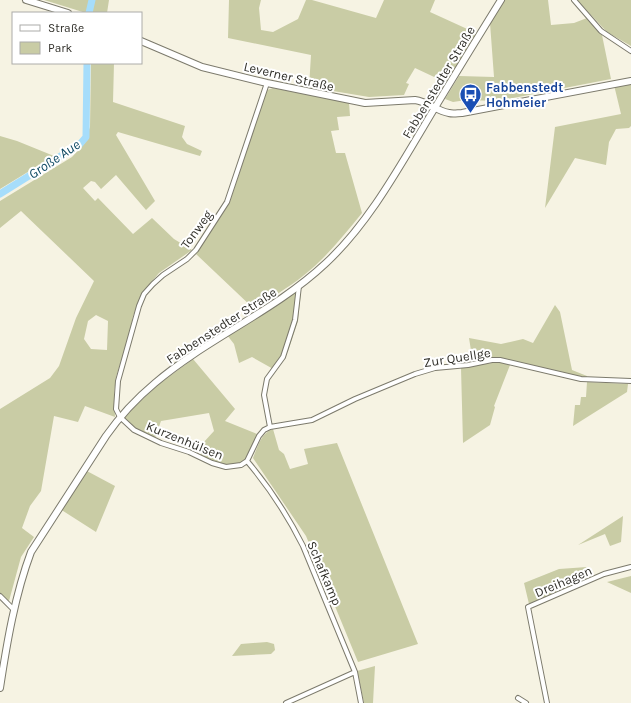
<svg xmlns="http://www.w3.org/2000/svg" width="631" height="703" viewBox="0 0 631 703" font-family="Karla,sans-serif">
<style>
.green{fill:#c9cca5;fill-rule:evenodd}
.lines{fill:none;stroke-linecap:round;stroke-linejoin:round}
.river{stroke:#a6ddfb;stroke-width:7}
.street-casing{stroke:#7c7a6c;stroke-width:6}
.secondary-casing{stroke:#7c7a6c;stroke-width:8}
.street{stroke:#fff;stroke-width:4}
.secondary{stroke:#fff;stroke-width:6}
.labels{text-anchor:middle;stroke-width:4;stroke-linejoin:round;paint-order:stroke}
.street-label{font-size:13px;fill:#302f29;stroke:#fff}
.transit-label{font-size:13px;font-weight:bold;fill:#164399;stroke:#fff;text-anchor:start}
.water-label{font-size:14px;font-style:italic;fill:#0c4761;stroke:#fff}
</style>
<rect width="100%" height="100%" fill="#f6f3e3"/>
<path class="green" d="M44,0H109L107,13H86Z
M229,0H261L259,8L261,30L273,32L298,19L306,0H312L376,18L384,0H435L430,12L476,33L447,83L415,68L406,83L409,84L404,95L369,97L309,87L311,55L228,38Z
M504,0H548L551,25L574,23L587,18L602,35L611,79L497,101L466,100L453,102L445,99L459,76L494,77L490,23Z
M577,0H631V46L607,32Z
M91,63H114L113,102L185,126L182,137L187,144L202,151L200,156L118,132L116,135L155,201L146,210L116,175L101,189L95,182L91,181L83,188L95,201L98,198L133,234L152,218L174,239L192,250L159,273L142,293L133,316L130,332L116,377L114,394L115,417L85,406L78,422L54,416L41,491L30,506L22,528L34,537L21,557L9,601L5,599L0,594V409L50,378L59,366L76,318L94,281L21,211L0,228V201L72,157L84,144L90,127ZM96,315L108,321L107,350L91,349L84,339L88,321Z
M631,82V126L629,128L616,129L609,142L606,165L575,158L545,208L555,127L621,114L614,85Z
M273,88L349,103L350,116L337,117L339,130L331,131L336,153H345L362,213C344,235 326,258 303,276C288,288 270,298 254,309L196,254L229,204L267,90Z
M0,136L17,141L54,156L0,189Z
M297,290L301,292L298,321L288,351L275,370L252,357L239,363L234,344L227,335Z
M555,305L560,312L572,370L587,376V379L500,359L473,363L469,338L501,344L523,339L533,343Z
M193,359L235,409L225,421L257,434C254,441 250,454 245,460C235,472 212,460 201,455L203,443L214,431L209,413L161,421L155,438L135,428L122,418L159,384Z
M498,362L510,365L494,406L495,407L490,425L463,443L461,368Z
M587,382L628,384L627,392L573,426L575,405H580L581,397H586Z
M273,429L279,450L284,454L290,469L308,464L304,449L337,443L418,644L358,662L306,536L253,458C258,446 261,433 273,429Z
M85,470L115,486L96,532L60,509Z
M623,516L621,542L610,546L605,534L578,545Z
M587,567L591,577L529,604L524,583L559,569Z
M631,576V593L607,582Z
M267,642L274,644L275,650L271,654L232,656L241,644Z
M375,666L373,703H364L357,671Z"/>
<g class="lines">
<path class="river" d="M89,13L92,0
M0,194L80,144L86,137L87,63"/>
<defs>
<path id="street" d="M574,0L601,31L631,51
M267,83L227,202L196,250L187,259L163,275L153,284L144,294L139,306L118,381L116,409L120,417L134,430L161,443L189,452L212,463L226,467L241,465L247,461L259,436L264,430L270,427L264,395L267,379L283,357L295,320L299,286
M270,427L312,420L355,399L415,374L435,368L468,365L492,360H500L581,379L631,381
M247,461C269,487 288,516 303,546L355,672L361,703
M0,596L14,610
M518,698L526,703
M286,703L355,672
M547,703L528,607L604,574L631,567"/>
<path id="secondary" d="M26,0L68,13
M141,41L202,67L267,83L365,103L415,100C428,102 437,111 449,113C453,114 458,113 462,113L631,81
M0,688C7,642 15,595 31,552L106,436C120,416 137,398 155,383C208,338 275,311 326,263C366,226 396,173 424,126C449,84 475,42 501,0"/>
</defs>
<use href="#street" class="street-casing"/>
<use href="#secondary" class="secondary-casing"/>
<use href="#street" class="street"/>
<use href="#secondary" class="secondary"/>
</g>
<defs>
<symbol id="bus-pin" viewBox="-11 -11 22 30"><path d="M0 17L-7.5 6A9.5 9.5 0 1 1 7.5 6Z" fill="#1a4fb4" stroke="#fff"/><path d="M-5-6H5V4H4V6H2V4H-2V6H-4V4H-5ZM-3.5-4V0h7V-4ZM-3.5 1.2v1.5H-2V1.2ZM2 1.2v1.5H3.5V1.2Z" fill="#fff"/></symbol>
</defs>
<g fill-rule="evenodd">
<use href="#bus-pin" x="458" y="82" width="25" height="34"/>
</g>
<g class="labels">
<g class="street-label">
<text transform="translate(289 76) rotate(13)" y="5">Leverner Straße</text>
<text transform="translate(438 82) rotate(-59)" y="5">Fabbenstedter Straße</text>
<text transform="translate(196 229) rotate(-54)" y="5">Tonweg</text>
<text transform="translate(221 325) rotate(-33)" y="5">Fabbenstedter Straße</text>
<text transform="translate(457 357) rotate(-9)" y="5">Zur Quellge</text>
<text transform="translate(185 440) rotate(22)" y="5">Kurzenhülsen</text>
<text transform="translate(325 573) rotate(67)" y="5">Schafkamp</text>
<text transform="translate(563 581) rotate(-23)" y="5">Dreihagen</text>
</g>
<g class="transit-label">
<text x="486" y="92">Fabbenstedt<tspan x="486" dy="15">Hohmeier</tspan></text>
</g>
<g class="water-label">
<text transform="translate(54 159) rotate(-34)" y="5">Große Aue</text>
</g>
</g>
<rect x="12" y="12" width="130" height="52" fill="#ffffff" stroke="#acaca9"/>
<rect x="20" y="25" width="20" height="6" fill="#ffffff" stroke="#acaca9"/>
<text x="48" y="32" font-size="12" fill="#302f29">Straße</text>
<rect x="20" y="42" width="20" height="12" fill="#c9cca5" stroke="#acaca9"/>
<text x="48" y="52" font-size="12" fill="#302f29">Park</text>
</svg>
